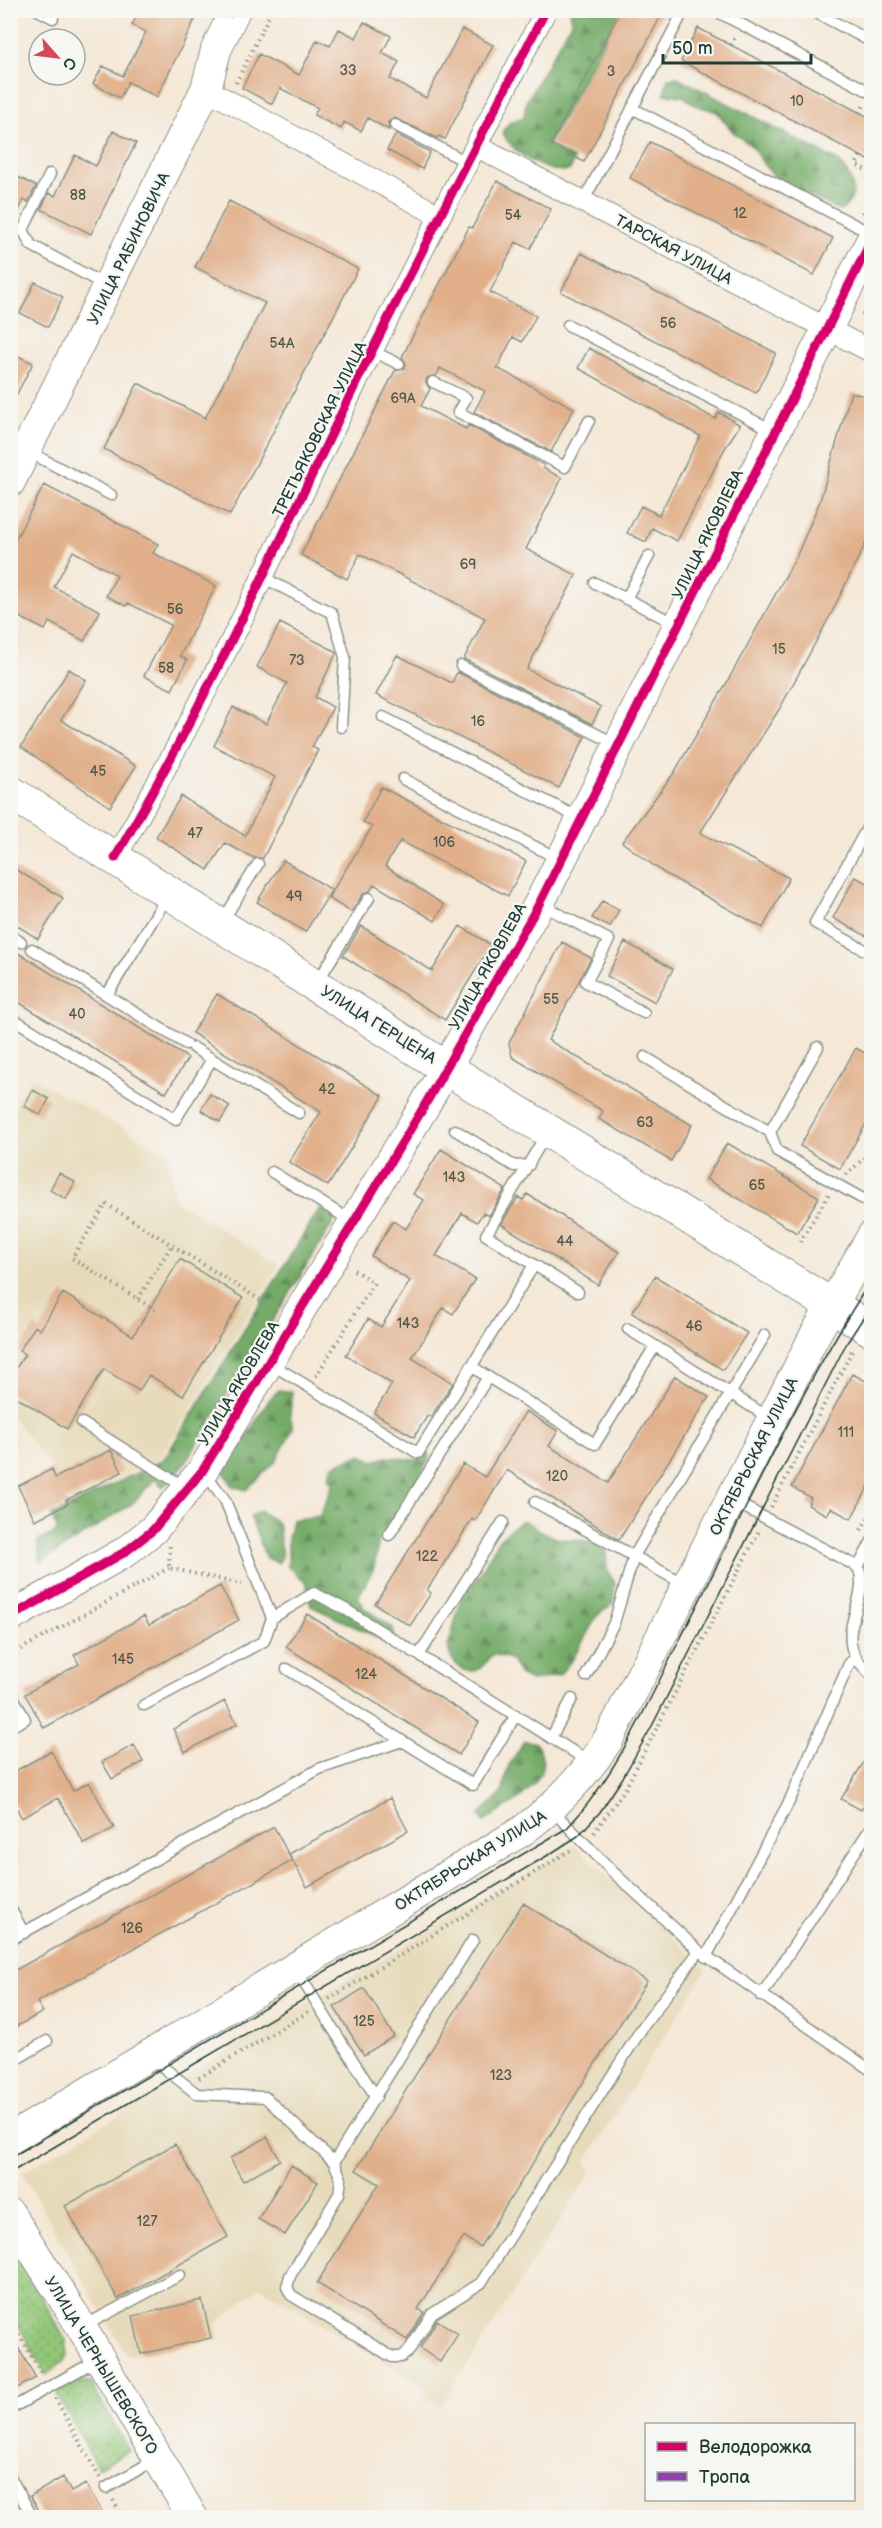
<svg xmlns="http://www.w3.org/2000/svg" width="882" height="2528" viewBox="0 0 882 2528" font-family="'Balsamiq Sans',sans-serif">
<style>
.built{fill:#e7daba}
.grass{fill:url(#grass-dots);stroke:#588256;stroke-width:1.5}
.forest{fill:url(#forest-firs);stroke:#4a744e;stroke-width:1.5}
.building{fill:#e1b08b}
.lines{fill:none;stroke-linecap:round;stroke-linejoin:round}
.lane-casing{stroke:#8a9286;stroke-width:13}
.street-casing{stroke:#8a9286;stroke-width:23}
.secondary-casing{stroke:#8a9286;stroke-width:32}
.primary-casing{stroke:#8a9286;stroke-width:35}
.path{stroke:#8a9286;stroke-width:4;stroke-dasharray:1.5 4.5;stroke-linecap:butt}
.lane{stroke:#fff;stroke-width:10}
.street{stroke:#fff;stroke-width:21}
.secondary{stroke:#fff;stroke-width:30}
.primary{stroke:#fff;stroke-width:33}
.tram{stroke:#1f3d34;stroke-width:1.5}
.quiet{stroke:#8e44ad;stroke-width:8;stroke-dasharray:15 8;stroke-linecap:butt}
.cycleway-casing{stroke:#f6f6f2;stroke-width:13}
.cycleway{stroke:#d6006c;stroke-width:9}
.labels{text-anchor:middle;stroke-width:4.5;stroke-linejoin:round;paint-order:stroke}
.number-label{font-size:14px;fill:#505a4a}
.street-label{font-size:16px;fill:#1f3d34;stroke:#f6f6f2}
</style>
<defs>
<pattern id="grass-dots" width="8" height="8" patternUnits="userSpaceOnUse" patternTransform="scale(1.5)"><rect width="8" height="8" fill="#92c677"/><path d="M2 2h.1M6 6h.1" fill="none" stroke="#77a262" stroke-width="1.8" stroke-linecap="round"/></pattern>
<pattern id="forest-firs" width="22" height="20" patternUnits="userSpaceOnUse" patternTransform="scale(1.5)"><rect width="22" height="20" fill="#75ab68"/><path d="M5 1l3.5 6h-7zM16 11l3.5 6h-7z" fill="#5f8c56"/></pattern>
</defs>
<rect width="100%" height="100%" fill="#f6f6f2"/>
<filter id="ink" filterUnits="userSpaceOnUse"><feTurbulence type="fractalNoise" baseFrequency=".0167" numOctaves="2"/><feDisplacementMap in="SourceGraphic" scale="12" xChannelSelector="R" yChannelSelector="G"/><feConvolveMatrix kernelMatrix="1 2 1 2 8 2 1 2 1" color-interpolation-filters="sRGB"/></filter>
<filter id="wash" filterUnits="userSpaceOnUse"><feTurbulence type="fractalNoise" baseFrequency=".008" numOctaves="4" result="noise"/><feDisplacementMap in="SourceGraphic" scale="24" xChannelSelector="R" yChannelSelector="G"/><feGaussianBlur stdDeviation="1.35" result="paint"/><feColorMatrix in="noise" values="0 0 0 0 0 0 0 0 0 0 0 0 0 0 0 0 0 1.4 0 .05"/><feComposite in="paint" operator="in"/></filter>
<g filter="url(#wash)">
<rect width="100%" height="100%" fill="#f5e8d7"/>
<path class="built" d="M31,1077L168,1153L174,1200L279,1265L160,1458L69,1503L52,1468L11,1415V1115Z
M574,1845L707,1969L586,2161L591,2172L441,2406L424,2397L429,2389L260,2287L216,2323L219,2340L127,2356L22,2173Z"/>
<path class="grass" d="M10,2242L66,2341L68,2354L63,2362L46,2375L11,2312Z
M82,2381L91,2383L129,2451L98,2468L56,2393Z"/>
<path class="forest" d="M570,11H620L548,145L574,159L570,170C546,175 513,154 502,132L510,122L524,117L526,102L572,21Z
M677,77L840,162C853,179 861,198 840,211L778,180L764,165L754,148L733,132L717,112L695,105L683,96L664,94L668,78Z
M320,1208L336,1218L183,1466L163,1487L155,1479L132,1504L41,1562L37,1542L58,1531L51,1516L164,1459Z
M279,1390L292,1392L290,1415L293,1429L276,1461L246,1490L233,1486L224,1472L269,1400Z
M429,1452V1459L399,1514L379,1540L374,1568L358,1597L364,1608L393,1628L394,1640L387,1642L311,1606L306,1582L288,1567V1538L292,1520L320,1516L333,1483L329,1478L333,1465L361,1455L374,1461L387,1457L417,1460Z
M260,1511L278,1523L282,1557L278,1563L266,1558L250,1516Z
M522,1520C533,1525 544,1534 556,1538C575,1543 588,1535 606,1551L607,1569L615,1584L613,1603L597,1616L572,1660L559,1675L531,1681L521,1676L510,1659L493,1654C489,1658 484,1666 479,1669C463,1677 449,1660 448,1646L464,1590L479,1576L499,1539Z
M524,1741L534,1742C564,1776 508,1807 484,1822L479,1815L502,1793L508,1767Z"/>
<g id="blocks">
<path class="building" d="M140,10H183L196,17L157,97L128,82L120,98L93,84L103,66L123,76L146,32L132,25Z
M621,10H664L584,162L551,144Z
M364,22L391,36L382,53L399,62L390,79L426,98L462,29L493,45L445,139L439,136L437,138L395,118L388,122L389,130L368,118L361,131L344,122L341,129L314,115L318,108L280,88L272,104L242,88L259,54L299,75L317,40L330,46L339,29L356,38Z
M698,28L872,119V162L681,61Z
M113,131L136,143L91,234L41,209L49,193L55,196L75,155L96,166Z
M396,134L430,152L422,169L387,150Z
M650,142L833,238L814,275L630,178Z
M10,173L36,186L28,202L24,200L10,228Z
M497,181L551,209L530,249L516,242L490,292L536,316L522,342L513,337L497,368L574,408L551,452L474,412L485,391L440,368L437,375L427,378L426,383L430,389L421,406L466,429L468,425L544,465L543,468L562,478L526,549L576,575L527,669L601,707L592,724L464,659L485,618L360,554L347,579L301,555L395,371L405,368L406,363L402,357L469,227L472,228Z
M229,201L358,269L230,515L104,449L138,383L205,418L265,303L195,267Z
M581,253L776,353L756,393L561,292Z
M35,282L63,297L48,327L20,313Z
M589,348L715,419L719,412L740,425L724,450L677,541L652,528L646,542L627,533L641,506L659,515L700,436L578,368Z
M10,352L33,363L10,407Z
M851,392L872,398V530L831,614L780,708L700,833L789,878L763,928L664,873L622,842L674,773L726,684L797,555L820,501Z
M44,485L158,544L153,553L216,586L180,656L187,660L172,690L144,676L171,625L128,603L126,606L106,596L117,575L73,551L54,587L100,611L84,641L49,622L45,630L10,612V550Z
M280,623L335,651L336,654L315,697L333,707L312,747L318,750L263,858H254L225,843L208,870L156,837L181,796L245,836L275,777L214,746L233,707L266,724L287,683L257,667Z
M397,655L452,683L457,672L585,737L559,788L376,695Z
M69,669L86,680L61,720L136,766L110,807L21,747Z
M381,787L526,861L508,896L400,841L385,866L444,905L435,921L374,884L370,891L363,894L351,912L328,898L372,827L363,822Z
M283,860L332,890L305,932L257,902Z
M10,866L63,898L38,939L10,921Z
M855,877L872,885V939L833,918Z
M602,901L619,910L610,927L592,918Z
M361,926L432,971L460,926L491,945L445,1020L343,956Z
M562,942L591,958L548,1040L692,1125L671,1161L599,1119L603,1111L512,1057L509,1043Z
M625,942L673,969L655,1002L607,976Z
M10,948L188,1058L166,1093L10,997Z
M217,994L383,1096L328,1186L289,1162L321,1112L192,1033Z
M856,1048L872,1057V1113L840,1169L800,1146Z
M33,1090L49,1099L40,1115L24,1106Z
M210,1094L230,1106L220,1122L201,1110Z
M727,1143L819,1197L797,1233L706,1179Z
M441,1149L505,1189L489,1216L483,1213L477,1222L462,1213L436,1256L475,1279L453,1314L443,1308L412,1358L453,1383L431,1417L428,1415L414,1437L374,1413L392,1384L346,1355L368,1319L381,1327L410,1281L371,1256L393,1221L406,1229L424,1200L413,1194Z
M59,1173L75,1182L66,1199L50,1190Z
M527,1194L619,1252L598,1285L501,1224L518,1197L523,1200Z
M180,1259L243,1298L183,1396L149,1375L139,1391L104,1369L67,1429L10,1393V1378L25,1354L19,1351L35,1326L40,1330L63,1293L133,1336Z
M655,1276L747,1333L723,1370L632,1313Z
M852,1374L872,1384V1480L851,1519L831,1508L827,1515L808,1505L811,1498L792,1487Z
M675,1376L709,1397L619,1540L507,1470L475,1521L472,1519L427,1590L431,1593L410,1626L375,1604L463,1464L485,1477L526,1411L558,1431L549,1446L608,1483Z
M111,1450L122,1472L66,1500L68,1504L35,1520L18,1486L52,1469L55,1478Z
M220,1586L239,1620L44,1728L25,1694L79,1664L74,1655L144,1616L149,1625Z
M307,1614L479,1722L459,1755L286,1647Z
M225,1701L237,1724L185,1752L173,1729Z
M134,1745L143,1762L112,1779L102,1762Z
M872,1749V1793L861,1810L841,1799Z
M51,1751L73,1791L89,1782L114,1828L84,1844L58,1798L22,1818L10,1796V1774Z
M390,1798L408,1831L307,1887L289,1854Z
M274,1827L292,1861L37,2002L43,2012L10,2030V1973Z
M523,1903L647,1981L480,2247L464,2237L418,2309L424,2312L407,2340L317,2283L379,2184L356,2170Z
M364,1988L394,2036L364,2055L334,2007Z
M267,2137L280,2160L243,2181L230,2158Z
M175,2144L228,2237L118,2299L65,2206Z
M291,2165L318,2182L285,2235L258,2219Z
M202,2300L211,2338L141,2354L133,2316Z
M437,2320L458,2334L440,2362L420,2348Z
M10,2334L36,2378L10,2392Z
M63,2477L71,2492L86,2484L105,2517H43L30,2496Z"/>
</g>
</g>
<g filter="url(#ink)">
<use href="#blocks" fill-opacity="0" stroke="#8a9286" stroke-width="1.5"/>
<g class="lines">
<defs>
<path id="lane" d="M38,10L53,18
M714,10L872,93
M811,10L872,42
M632,108L872,234
M395,125L467,162
M50,174L23,230L31,245L107,286
M583,202L684,10
M568,325L774,431
M372,351L399,364
M433,382L466,398L458,412L565,467L589,421
M27,451L111,495
M264,578L332,613L345,657L341,727
M595,583L678,625
M626,599L649,556
M461,666L616,744
M383,717L579,818
M403,779L559,859
M872,819L815,923L872,954
M540,904L609,940L586,982L644,1013
M222,922L258,864
M10,936L21,942
M32,949L186,1044
M318,981L369,898
M107,995L168,895
M10,1017L176,1119L212,1059
M194,1048L299,1113
M645,1057L770,1132L777,1151L872,1204
M455,1130L514,1166L529,1165
M770,1132L818,1047
M547,1133L486,1235L578,1292
M272,1172L353,1222
M628,1329L771,1419
M271,1364L418,1453L534,1265
M488,1377L595,1444L655,1346
M82,1423L186,1488
M733,1501L858,1567L872,1541
M535,1502L686,1585
M389,1535L488,1377L471,1366
M858,1567C871,1597 838,1627 856,1658C860,1664 867,1670 872,1676
M272,1618L314,1593L345,1609L590,1762
M419,1655L503,1522
M287,1669L473,1785L516,1715
M586,1676L614,1623L634,1556L765,1335
M10,1692L25,1719L10,1727
M144,1705L264,1641L272,1618L225,1500L205,1473
M551,1738L572,1699
M551,1809L614,1873L699,1951L872,2071
M10,1908L24,1933
M10,1940L319,1769L402,1741
M706,1957L790,1800L849,1664L856,1657
M296,1970L376,2097
M761,1996L872,1826
M157,2051L164,2068L197,2094L265,2097L334,2162L473,1940
M10,2063L47,2041
M334,2162L341,2179L339,2194L290,2276L287,2287L291,2295L392,2357H401L408,2352L432,2314L481,2283L642,2028L699,1951
M82,2327L180,2275
M10,2409L99,2359
M10,2477L33,2518
M106,2488L155,2460"/>
<path id="street" d="M206,89L440,216
M476,146L872,352
M115,858C205,704 279,542 357,381C418,257 482,134 546,10"/>
<path id="secondary" d="M10,482L206,89L216,50L235,10
M10,1617L125,1552L153,1530L203,1470L422,1110L539,904L872,239
M10,2139L522,1831C557,1805 584,1777 608,1740L816,1333L872,1236
M10,2214L82,2328L193,2518"/>
<path id="primary" d="M10,792L446,1068L872,1330"/>
</defs>
<use href="#lane" class="lane-casing"/>
<use href="#street" class="street-casing"/>
<use href="#secondary" class="secondary-casing"/>
<use href="#primary" class="primary-casing"/>
<path class="path" d="M731,45L736,35
M236,83L272,10
M860,113L865,103
M860,156L856,165L872,173
M862,213L872,195
M862,313L872,319
M846,1175L872,1151
M800,1242L829,1194
M138,1299L172,1245
M155,1310L72,1258L106,1204L273,1308
M316,1376L374,1283L352,1269
M771,1507L852,1351
M861,1530L872,1511
M170,1546L169,1568L242,1584
M10,1655L169,1568
M594,1833L625,1789L760,1529
M329,1999L571,1850
M199,2078L308,2012
M10,2319L43,2376
M55,2398L100,2478
M113,2500L123,2518"/>
<use href="#lane" class="lane"/>
<use href="#street" class="street"/>
<use href="#secondary" class="secondary"/>
<use href="#primary" class="primary"/>
<path class="tram" d="M10,2158L567,1828C616,1776 645,1708 677,1645C740,1523 797,1393 872,1279
M10,2173L550,1854L578,1836L600,1812L622,1779L652,1726L845,1346L872,1304"/>
<path class="quiet" d="M224,10L233,15"/>
<defs>
<path id="cycleway" d="M115,858C205,704 279,542 357,381C418,257 482,134 546,10
M10,1617L125,1552L153,1530L203,1470L422,1110L539,904L872,239"/>
</defs>
<use href="#cycleway" class="cycleway-casing"/>
<use href="#cycleway" class="cycleway"/>
</g>
</g>
<g class="labels">
<g class="number-label">
<text x="348" y="75">33</text>
<text x="611" y="76">3</text>
<text x="797" y="106">10</text>
<text x="78" y="200">88</text>
<text x="740" y="218">12</text>
<text x="513" y="220">54</text>
<text x="668" y="328">56</text>
<text x="282" y="348">54А</text>
<text x="403" y="403">69А</text>
<text x="468" y="569">69</text>
<text x="175" y="614">56</text>
<text x="779" y="654">15</text>
<text x="297" y="665">73</text>
<text x="166" y="673">58</text>
<text x="478" y="726">16</text>
<text x="98" y="776">45</text>
<text x="195" y="838">47</text>
<text x="444" y="847">106</text>
<text x="294" y="901">49</text>
<text x="551" y="1004">55</text>
<text x="77" y="1019">40</text>
<text x="327" y="1094">42</text>
<text x="645" y="1127">63</text>
<text x="454" y="1182">143</text>
<text x="757" y="1190">65</text>
<text x="565" y="1246">44</text>
<text x="408" y="1328">143</text>
<text x="694" y="1331">46</text>
<text x="846" y="1437">111</text>
<text x="557" y="1481">120</text>
<text x="427" y="1561">122</text>
<text x="123" y="1664">145</text>
<text x="366" y="1679">124</text>
<text x="132" y="1933">126</text>
<text x="364" y="2026">125</text>
<text x="501" y="2080">123</text>
<text x="147" y="2226">127</text>
</g>
<g class="street-label">
<text transform="translate(128 248) rotate(-64)" y="6">УЛИЦА РАБИНОВИЧА</text>
<text transform="translate(674 249) rotate(28)" y="6">ТАРСКАЯ УЛИЦА</text>
<text transform="translate(319 429) rotate(-64)" y="6">ТРЕТЬЯКОВСКАЯ УЛИЦА</text>
<text transform="translate(707 534) rotate(-64)" y="6">УЛИЦА ЯКОВЛЕВА</text>
<text transform="translate(487 966) rotate(-61)" y="6">УЛИЦА ЯКОВЛЕВА</text>
<text transform="translate(379 1024) rotate(32)" y="6">УЛИЦА ГЕРЦЕНА</text>
<text transform="translate(238 1383) rotate(-59)" y="6">УЛИЦА ЯКОВЛЕВА</text>
<text transform="translate(753 1456) rotate(-63)" y="6">ОКТЯБРЬСКАЯ УЛИЦА</text>
<text transform="translate(470 1860) rotate(-32)" y="6">ОКТЯБРЬСКАЯ УЛИЦА</text>
<text transform="translate(102 2365) rotate(59)" y="6">УЛИЦА ЧЕРНЫШЕВСКОГО</text>
</g>
</g>
<rect width="882" height="2528" fill="none" stroke="#f6f6f2" stroke-width="36"/>
<rect x="645" y="2423" width="210" height="78" fill="#f6f6f2" stroke="#a0aca6" stroke-width="1.5"/>
<rect x="657" y="2442" width="30" height="9" fill="#d6006c" stroke="#a0aca6" stroke-width="1.5"/>
<text x="699" y="2453" font-size="18" fill="#1f3d34">Велодорожка</text>
<rect x="657" y="2472" width="30" height="9" fill="#8e44ad" stroke="#a0aca6" stroke-width="1.5"/>
<text x="699" y="2483" font-size="18" fill="#1f3d34">Тропа</text>
<g transform="translate(57 57) rotate(118)"><circle r="28" fill="#f6f6f2" stroke="#a0aca6" stroke-width="1.5"/>
<path d="M0-4.5L10 22L0 15L-10 22Z" fill="#d1495b"/>
<text y="-9" font-size="16" font-weight="bold" text-anchor="middle" fill="#1f3d34">С</text>
</g>
<path d="M663 54v9h148v-9" fill="none" stroke="#1f3d34" stroke-width="3"/>
<text x="672" y="54" font-size="18" fill="#1f3d34" stroke="#f6f6f2" stroke-width="4.5" paint-order="stroke">50 m</text>
</svg>
